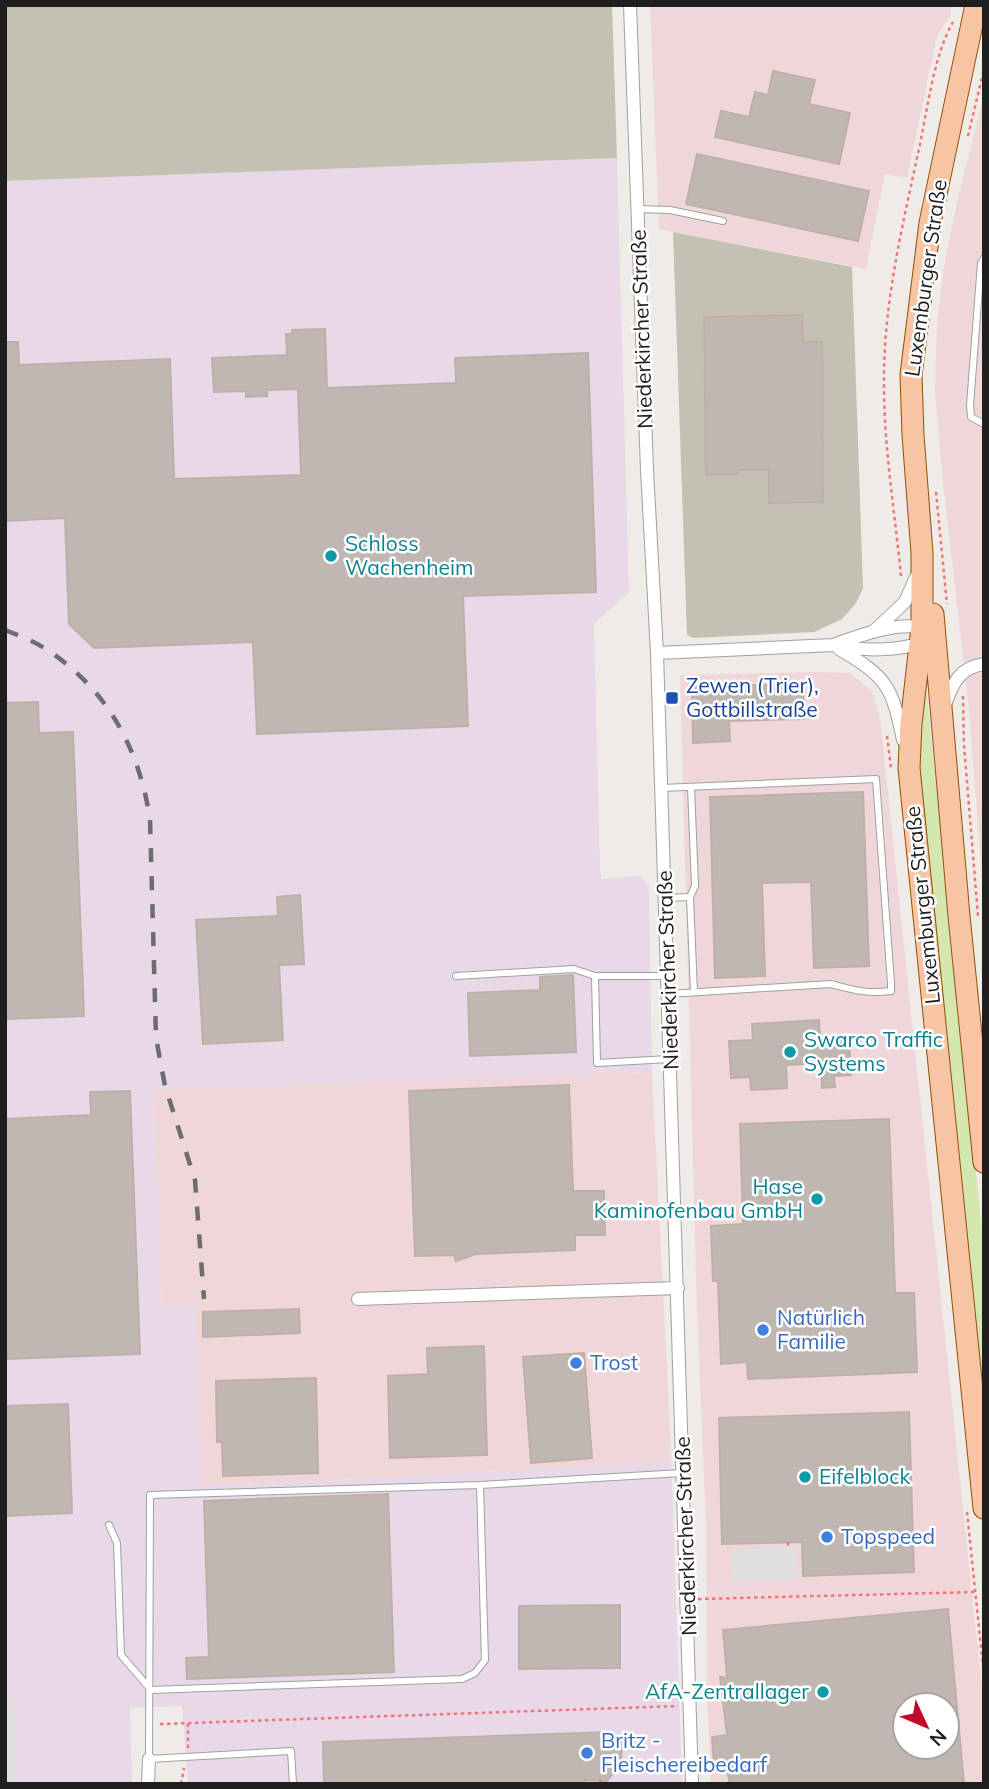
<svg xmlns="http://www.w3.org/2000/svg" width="989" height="1789" viewBox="0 0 989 1789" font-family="Mulish,sans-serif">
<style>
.commercial{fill:#efd6d9;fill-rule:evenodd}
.industrial{fill:#e8d8e8}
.construction{fill:#c3c1b2}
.grass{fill:#d3e7ae}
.parking{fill:#dfdfdf}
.building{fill:#c0b6b2;stroke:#c0afa9;stroke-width:2;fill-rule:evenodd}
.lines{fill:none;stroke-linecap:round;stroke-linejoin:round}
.lane-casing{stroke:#a0a0a0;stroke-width:8}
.street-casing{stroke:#a0a0a0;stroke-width:14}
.primary-casing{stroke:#934e07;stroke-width:23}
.path{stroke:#f3737b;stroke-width:2.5;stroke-dasharray:3.5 3.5;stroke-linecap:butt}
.lane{stroke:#fff;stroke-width:6}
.street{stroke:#fff;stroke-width:12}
.primary{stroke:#f7c5a3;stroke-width:21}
.rail{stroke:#6d6d6d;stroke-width:4.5;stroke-dasharray:14 14;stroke-linecap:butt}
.culture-dot{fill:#0f9aa8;stroke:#fff;stroke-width:2.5}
.transit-dot{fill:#1a4fb4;stroke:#fff;stroke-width:2.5}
.shop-dot{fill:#3f7fe0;stroke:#fff;stroke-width:2.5}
.labels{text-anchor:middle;stroke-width:5;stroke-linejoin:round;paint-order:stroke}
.street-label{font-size:21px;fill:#1f1f1f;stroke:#fff}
.culture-label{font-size:21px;fill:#0d838f;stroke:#fff;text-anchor:start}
.transit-label{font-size:21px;fill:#164399;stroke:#fff;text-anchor:start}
.shop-label{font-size:21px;fill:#366cbe;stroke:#fff;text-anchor:start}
</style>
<rect width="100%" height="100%" fill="#efebe6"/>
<path class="commercial" d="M650,5H952L950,16L937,36L907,178L885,174L866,269L659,229Z
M984,96V899L968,700L943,483L935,392L937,324L944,266L959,193Z
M814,672L850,673L872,691L880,717L984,1708V1784H711L707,1691L706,1523L697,1314L680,675ZM905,1705H947V1747H905Z
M652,1072L671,1448L664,1462L321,1481L201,1485L195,1306H162L153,1089Z"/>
<path class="industrial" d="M617,158L629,592L594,624L600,869L601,879L640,876L649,886L652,1072L153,1090L162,1305H195L201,1485L321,1481L664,1462L671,1448L682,1784H188L182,1706L130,1708L132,1784H5V181Z"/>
<path class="construction" d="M5,5H612L617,158L5,181Z
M673,232L852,267L863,588L856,603L842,619L814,632L693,638L687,635Z"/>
<path class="grass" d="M925,678L984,1250V1409L917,747Z"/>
<path class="parking" d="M796,1547L797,1580L732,1582L731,1549Z
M5,1701H14L15,1784H5Z"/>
<path class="building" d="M773,71L815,80L809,104L850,113L839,164L715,137L721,111L749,117L755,92L768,95Z
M697,154L869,191L858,241L686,204Z
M802,315L803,342H822L823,502L769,503V470H738V474L706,475L704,317Z
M325,329L327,388L456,383L455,358L588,353L596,592L463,596L468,726L257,734L253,642L94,648L69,624L65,518L5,521V342H18L19,365L170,359L174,479L301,475L298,389L267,390V396L246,397V391L214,392L212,358L287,355L286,334H292V330Z
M803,684L804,719L729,721L730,741L693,743L692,687Z
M38,702L39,733L73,732L84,1016L5,1019V703Z
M863,792L869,966L814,968L811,882L762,883L765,976L715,978L710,797Z
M300,895L304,964L279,965L283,1040L203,1044L196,920L278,916L277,897Z
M573,975L576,1052L470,1056L468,993L540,990V977Z
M819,1020L820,1042L849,1041L851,1075L834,1076L835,1087L822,1088L821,1063L786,1065L787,1088L751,1090L750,1077L731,1078L729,1041L753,1040L752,1024Z
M569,1085L573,1191H604L605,1235H575V1250L476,1254L456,1261L454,1255L415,1256L409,1091Z
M130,1091L140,1354L5,1359V1119L91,1115L90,1092Z
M889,1119L895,1293H914L917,1372L748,1379L747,1362L721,1364L718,1281H713L711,1226L743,1224L740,1124Z
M299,1309L300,1333L203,1337V1312Z
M484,1346L487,1455L390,1458L388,1376L428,1374L427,1348Z
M584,1353L592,1458L531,1463L523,1357Z
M316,1378L318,1473L223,1476L222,1442H217L216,1381Z
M68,1404L72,1513L5,1516V1406Z
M909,1412L914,1572L803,1576L802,1542L722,1544L719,1418Z
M388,1494L394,1672L187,1679L186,1658L209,1657L204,1501Z
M620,1605V1668L519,1669V1606Z
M948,1609L964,1784H730L726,1763L714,1765L712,1737L727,1735L720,1677L727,1678L723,1630ZM905,1705H947V1747H905Z
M611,1732L622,1742L621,1763L607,1781L585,1780V1784H324L323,1742Z"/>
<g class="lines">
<defs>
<path id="lane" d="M638,209L670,210L723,221
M984,258L981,263L970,405L971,417L984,424
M661,788L876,779L891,983V991C867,994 854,990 831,984L668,994
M690,897L694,992
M665,898L690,897L695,886L691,787
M456,976L574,969L595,976H668
M595,976L597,1063L669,1059
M109,1525L117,1543L121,1655L151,1690L462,1679L475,1673L485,1660L480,1485
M293,1784L291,1751L149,1759L150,1495L480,1485L682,1473"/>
<path id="street" d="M630,5L647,470L657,653L692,1784
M874,631L905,602L916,577
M833,645C861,651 899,652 926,641
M839,649C887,677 892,686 903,740
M657,653L833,645C858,636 901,620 927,629
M945,705C952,684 960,667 984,664
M358,1299L678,1288
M148,1784L149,1759"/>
<path id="primary" d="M976,5L930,223L911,375L913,435L922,553V627L911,724L909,768L984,1508
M933,614L959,916L984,1162"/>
</defs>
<use href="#lane" class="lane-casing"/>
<use href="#street" class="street-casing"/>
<use href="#primary" class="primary-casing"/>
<path class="path" d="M968,136L984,69
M936,492L947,604
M901,576C895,513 884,449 884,385C883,303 903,224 920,144C928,106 934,55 953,22
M963,696L964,745L978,916
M887,736L891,768
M967,1512L984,1676
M788,1542V1548
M698,1599L975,1592
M160,1724L678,1706
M188,1748V1723
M600,1780L602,1784
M181,1784L184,1768"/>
<use href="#lane" class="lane"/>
<use href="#street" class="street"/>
<use href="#primary" class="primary"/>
<path class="rail" d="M5,630C20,636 36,642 49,651C109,692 139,749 150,819L156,1038L165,1086L195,1180L204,1299"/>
</g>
<g class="culture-dot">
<circle cx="331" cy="556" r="7"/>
<circle cx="790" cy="1052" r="7"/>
<circle cx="817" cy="1199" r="7"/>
<circle cx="805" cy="1477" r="7"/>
<circle cx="823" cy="1692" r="7"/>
</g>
<rect class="transit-dot" x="665" y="691" width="14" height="14" rx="3.5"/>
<g class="shop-dot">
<circle cx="763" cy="1330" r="7"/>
<circle cx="576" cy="1363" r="7"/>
<circle cx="827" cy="1537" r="7"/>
<circle cx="587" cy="1753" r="7"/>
</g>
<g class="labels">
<g class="street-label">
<text transform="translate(926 278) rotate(-82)" y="7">Luxemburger Straße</text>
<text transform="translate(642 329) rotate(-92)" y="7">Niederkircher Straße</text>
<text transform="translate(923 905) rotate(-96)" y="7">Luxemburger Straße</text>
<text transform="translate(668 970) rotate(-92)" y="7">Niederkircher Straße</text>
<text transform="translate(686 1536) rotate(-92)" y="7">Niederkircher Straße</text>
</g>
<g class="culture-label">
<text x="345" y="551">Schloss<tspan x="345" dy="24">Wachenheim</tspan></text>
<text x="804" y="1047">Swarco Traffic<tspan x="804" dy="24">Systems</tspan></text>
<text x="803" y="1194" text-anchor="end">Hase<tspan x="803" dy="24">Kaminofenbau GmbH</tspan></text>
<text x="819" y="1484">Eifelblock</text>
<text x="809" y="1699" text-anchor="end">AfA-Zentrallager</text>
</g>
<g class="transit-label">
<text x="686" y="693">Zewen (Trier),<tspan x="686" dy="24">Gottbillstraße</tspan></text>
</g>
<g class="shop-label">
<text x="777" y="1325">Natürlich<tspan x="777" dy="24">Familie</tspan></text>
<text x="590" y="1370">Trost</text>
<text x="841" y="1544">Topspeed</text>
<text x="601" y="1748">Britz -<tspan x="601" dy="24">Fleischereibedarf</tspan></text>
</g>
</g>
<rect width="989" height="1789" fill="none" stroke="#1f1f1f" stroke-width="14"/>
<g transform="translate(926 1726) rotate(134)"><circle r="33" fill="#ffffff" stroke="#a5a5a5" stroke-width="2"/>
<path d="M0-5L12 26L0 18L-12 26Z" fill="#c40a29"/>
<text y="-10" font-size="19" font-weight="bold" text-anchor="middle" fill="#1f1f1f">N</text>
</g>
</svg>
